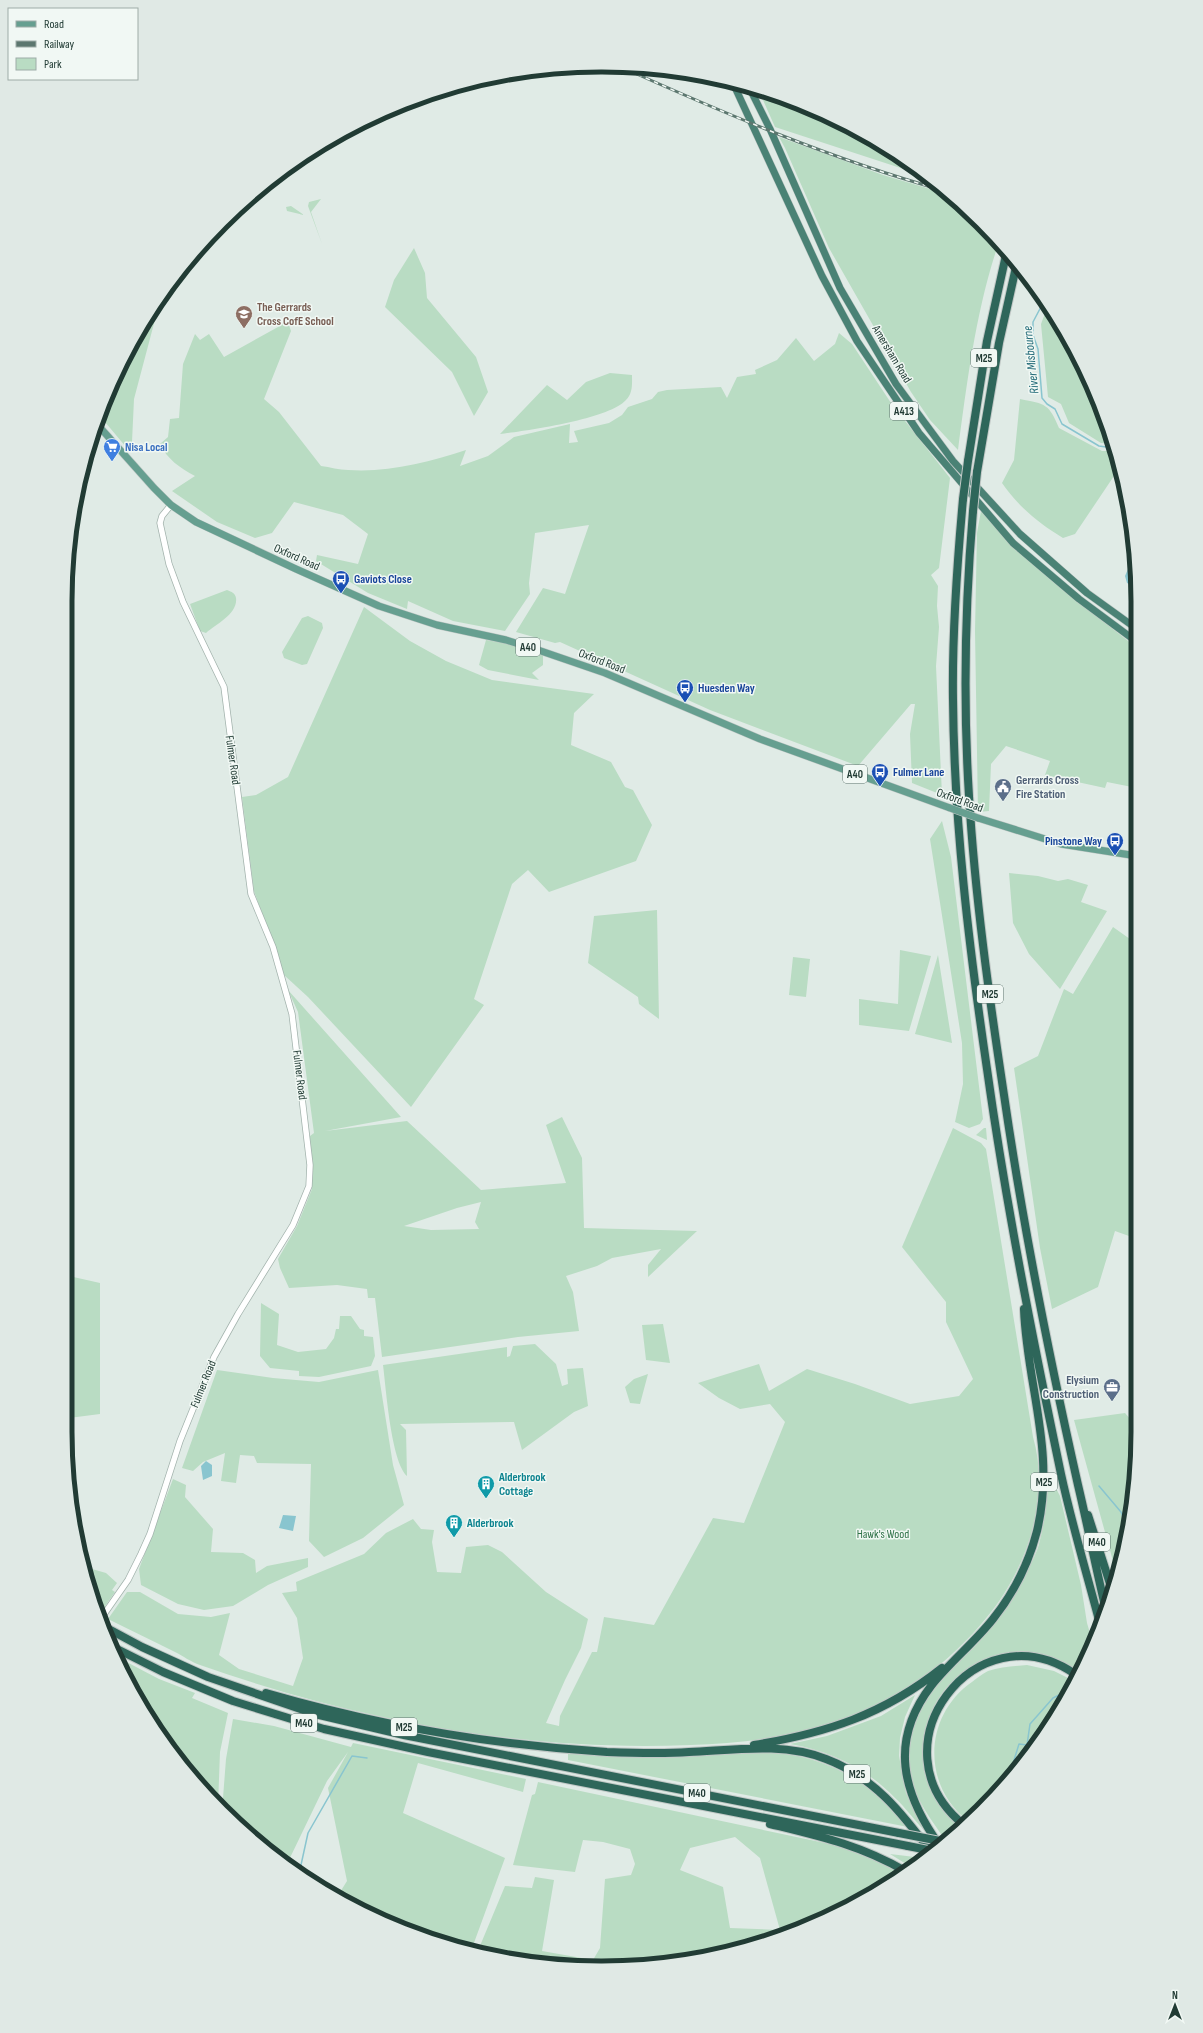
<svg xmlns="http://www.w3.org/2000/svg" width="1203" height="2033" viewBox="0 0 1203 2033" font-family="'Sofia Sans Condensed',sans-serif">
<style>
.green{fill:#b9dcc3;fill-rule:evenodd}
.water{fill:#89c5cf}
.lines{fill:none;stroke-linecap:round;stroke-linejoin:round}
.stream{stroke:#89c5cf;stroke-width:1.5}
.tertiary-casing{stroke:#a3b3ad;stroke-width:7}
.primary-casing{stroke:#c1c8c6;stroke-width:8}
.trunk-casing{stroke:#c1c8c6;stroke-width:8}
.motorway-casing{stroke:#c1c8c6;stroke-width:10}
.tertiary{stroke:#fff;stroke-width:5.5}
.primary{stroke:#669f90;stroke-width:7}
.trunk{stroke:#4a8275;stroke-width:7}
.motorway{stroke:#2e665a;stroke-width:8}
.rail-casing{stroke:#5c776f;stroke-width:3}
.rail{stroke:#f1f8f4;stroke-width:1.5;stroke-dasharray:4.5;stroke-linecap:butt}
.primary-bridge-casing{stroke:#c1c8c6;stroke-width:8;stroke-linecap:butt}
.motorway-bridge-casing{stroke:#c1c8c6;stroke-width:10;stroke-linecap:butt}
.primary-bridge{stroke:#669f90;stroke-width:7}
.motorway-bridge{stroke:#2e665a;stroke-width:8}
.labels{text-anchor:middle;stroke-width:3;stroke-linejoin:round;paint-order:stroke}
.shield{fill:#f1f8f4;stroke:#5f746e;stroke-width:1}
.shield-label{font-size:11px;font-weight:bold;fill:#213b34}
.education-label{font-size:12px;font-weight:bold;fill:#785e54;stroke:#f1f8f4;text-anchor:start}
.street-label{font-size:12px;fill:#213b34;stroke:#f1f8f4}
.shop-label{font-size:12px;font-weight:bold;fill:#366cbe;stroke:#f1f8f4;text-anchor:start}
.transit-label{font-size:12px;font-weight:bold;fill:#164399;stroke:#f1f8f4;text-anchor:start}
.service-label{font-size:12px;font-weight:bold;fill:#4e5e75;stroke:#f1f8f4;text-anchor:start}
.culture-label{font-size:12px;font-weight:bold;fill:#0d838f;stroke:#f1f8f4;text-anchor:start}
.park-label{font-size:12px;fill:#2d7146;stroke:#f1f8f4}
.water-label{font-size:13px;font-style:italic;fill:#1d6775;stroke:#f1f8f4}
.rim{fill:none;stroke:#213b34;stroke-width:5}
</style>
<rect width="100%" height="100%" fill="#e0ebe6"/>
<path class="green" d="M759,91L807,106L899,155L925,176L775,127Z
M779,137L883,175L947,194L981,222L998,245C976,310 967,382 958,450L930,420L911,392L829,248L785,148Z
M321,199L311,212L322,244L308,206L309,202Z
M291,206L304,215L287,211L286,207Z
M414,248L425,273L427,298L476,357L488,392L474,416L452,372L385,307L394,280Z
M161,297L134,399L132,442L126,447L100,416L155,304Z
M1047,308L1066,333L1110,429L1113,444L1101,443L1069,423L1061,404L1048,397L1041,324Z
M286,317L291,331L264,399L279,412L321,466C330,467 339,470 348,470C387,473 429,462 466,450L460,466L488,456L514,437L570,424L569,443L578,442L574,431L609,423L622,415L628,407L652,399L658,392L667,390L721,387L727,398L737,377L756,374L755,370L777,360L796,338L814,361L835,344L839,333L852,344L891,403L950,478L939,568L931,575L938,586L937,606L939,627L936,666L942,795L912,783L910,734L915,704H911L858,766L710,710L560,642L555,643L516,632L543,588L565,594L589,525L535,533L529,583L530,594L505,631L453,621L408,601L407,609L368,593L316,561L317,555L358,564L368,534L343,515L294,502L272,533L255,538L217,522L172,491L195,476C180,468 167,459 160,444L168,437L170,419L179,418L183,364L195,334L200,340L209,334L224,357L278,327Z
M610,373L632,375C632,384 633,393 626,400C609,419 526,431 500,434L547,385L567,400L586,382Z
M1020,399C1046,404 1049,404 1059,428L1102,451H1114L1118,470L1075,534L1063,538C1037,522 1020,508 1002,483L1014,460Z
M981,511L1052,581L1137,648V788L1107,782L1105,788L1045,775L1050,761L1006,746L991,764L989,811L978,812L975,631L977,533Z
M227,590C232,592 235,593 236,598C238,614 216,624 206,633L200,631L190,604Z
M364,607L410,641L446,661L492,680L594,694L574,713L571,745L611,762L625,787L633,790L652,825L636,861L549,892L528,870L512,884L474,999L484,1005L411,1107L308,997L284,975L254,891L242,797L256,795L288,777Z
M308,616L322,623L323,628L307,664L302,665L284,658L282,652L302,618Z
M486,640L511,644L543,655V665L532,673L539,680L488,670L479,665Z
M942,821L951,857L983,1119L980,1124L969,1128L955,1122L963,1084L962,1043L930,839Z
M1009,873L1038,876L1058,881L1068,879L1088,885L1081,902L1107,911L1060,989L1029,954L1013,923Z
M657,910L659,1019L639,1004L638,997L588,963L594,916Z
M1113,927L1137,944V1276L1129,1236L1115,1231L1098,1287L1052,1309L1040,1248L1014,1068L1038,1056L1064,989L1073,994Z
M900,950L931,956L909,1031L859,1025V999L898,1004Z
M938,955L952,1043L915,1034Z
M793,957L810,959L806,997L789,995Z
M288,990L401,1117L325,1131L407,1121L481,1190L566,1183L546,1125L562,1117L582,1158L584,1228L697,1231L648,1277V1265L661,1249L612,1258L597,1266L566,1276L573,1292L579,1331L518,1337L382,1357L375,1298H368L367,1289L337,1285L289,1288L280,1268L278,1259L297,1226L312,1189L310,1136L314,1133L298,1012ZM481,1202L475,1222L479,1229L431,1230L404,1226L457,1208Z
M953,1128L981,1143L986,1149L1033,1437C1051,1498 1027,1569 987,1617C949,1664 898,1701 841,1721C792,1738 741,1743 690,1745C524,1752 356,1720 200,1665C191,1662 183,1656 175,1652C153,1641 130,1630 108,1619L127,1592H140L178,1614L211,1617L230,1613L219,1655L239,1669L293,1686L303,1658L297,1618L282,1593L297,1591L296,1582L364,1554L386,1533L413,1519L421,1529L434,1530L432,1542L437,1572L461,1573L466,1547L488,1545L502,1552L546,1592L588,1619L581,1648L565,1680L546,1723L559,1726L560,1716L592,1652H597L604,1617L654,1625L713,1518L744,1523L785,1422L770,1404L740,1409L719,1398L698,1383L759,1364L769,1391L807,1369L855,1384L910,1404L959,1396L973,1379L946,1322V1302L902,1247Z
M984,1128H986L987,1140L976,1135Z
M69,1276L100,1283V1414L69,1418Z
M261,1303L279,1314L277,1345L298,1352L326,1349L334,1338L336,1329H339L340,1316H351L360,1329L364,1330V1336L373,1337L375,1356L371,1366L319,1377L299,1376V1371L270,1368L260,1356Z
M663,1324L670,1363L646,1360L642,1325Z
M535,1344L556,1364L562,1386L568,1384L567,1369L583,1368L588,1406L574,1412L522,1450L514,1422L400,1424L406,1430L407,1476C391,1461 386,1388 383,1365L507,1347V1357L510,1356L513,1346Z
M217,1370L273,1378L319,1382L378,1370L393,1465L404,1505L363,1538L324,1557L309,1541L311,1464L257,1463L254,1456L240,1455L236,1483L221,1481L225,1453L203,1462L193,1471L182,1468Z
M648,1374L640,1404L630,1403L625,1387L634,1379Z
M1125,1413L1137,1427V1467L1116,1572L1074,1420Z
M1049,1475L1060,1496L1081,1585L1087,1623L1092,1640L1077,1670C1064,1663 1052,1657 1038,1654C1022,1651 1005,1654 990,1659C915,1683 902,1780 961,1828L953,1836L941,1834C930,1818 918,1802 913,1784C900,1743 918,1703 946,1673C952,1668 958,1663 964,1657C979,1643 992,1628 1004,1611C1012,1600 1036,1557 1039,1544C1045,1522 1047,1498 1049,1475Z
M173,1479L186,1485L185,1497L213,1529L211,1552L243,1553L255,1560L256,1573L267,1566L308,1558V1567L268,1585L233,1606L204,1610L178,1604L141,1585L139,1569Z
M85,1567L106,1573L117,1583L112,1590L115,1592L101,1612L96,1610Z
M115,1656L159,1679L195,1693L192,1698L228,1713L220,1752L218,1806L176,1758L120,1669Z
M1027,1665L1054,1671L1072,1680L1048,1729L968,1821C921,1785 924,1715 972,1682C977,1678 982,1674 988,1671C1000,1667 1014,1666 1027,1665Z
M915,1695L905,1717L900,1738L899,1756L906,1793L924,1830C914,1820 906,1808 895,1798C866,1768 831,1751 790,1744L827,1736L881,1716Z
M233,1719L274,1726L351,1747L353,1743L526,1779L523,1792L418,1763L403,1813L505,1858L471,1951L364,1913L337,1897L347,1881L328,1788L348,1752L327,1781L287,1864L222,1811L226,1759Z
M757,1752C820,1752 869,1779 908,1827L568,1760V1753L663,1758Z
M538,1782L839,1846C861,1854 881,1862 901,1874L870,1896L807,1927L706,1958L636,1967L532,1963L477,1953L505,1886L532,1888L535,1877L554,1880L542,1951L593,1960L600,1948L605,1879L631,1875L635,1864L630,1849L603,1842L583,1840L575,1872L513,1865L532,1795L535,1794ZM735,1837L760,1858L780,1930L730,1928L723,1887L680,1870L690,1848Z
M890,1854L923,1858L911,1867Z"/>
<path class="water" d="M1137,565V588L1127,583L1125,576L1128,569Z
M206,1461L212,1465V1476L203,1480L201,1466Z
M283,1515L296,1516L293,1531L279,1528Z"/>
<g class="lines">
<path class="stream" d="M1043,303L1033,322V335L1038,349L1042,398L1047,404L1055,409L1062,424L1099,446L1113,448
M1099,1486L1121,1512L1126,1524
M1122,1540L1123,1538
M1010,1773L1019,1744L1027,1745L1030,1724L1053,1698L1067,1691
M299,1874L308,1833L352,1756L367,1758"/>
<defs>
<path id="tertiary" d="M100,1620L128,1580L141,1554L150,1534L180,1441L214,1357L238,1314L293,1225L309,1186L310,1165L292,1014L273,947L251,894L224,687L183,602L169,564L160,523L162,516L171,505"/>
<path id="primary" d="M96,423L154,488L171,505L196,522L296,569L379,606L437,625L506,640L538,650L605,673L760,739L950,808
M978,818L1061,844L1137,856"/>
<path id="trunk" d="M733,83L822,276L857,341L919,433L1013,543L1079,599L1137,642
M750,89L770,129L840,288L896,384L953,461L1020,534L1087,593L1137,629"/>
<path id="motorway" d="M968,461L987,341L1006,255
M977,472L999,343L1016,267
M963,499C957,565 952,632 953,699C954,823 969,947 987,1069C1006,1205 1033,1340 1061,1474C1072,1525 1087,1574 1100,1624
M973,511C965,606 963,701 969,796C975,896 989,996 1004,1095C1023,1226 1049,1356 1078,1485C1088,1527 1096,1569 1106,1610
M1088,1515L1112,1590
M103,1626L142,1647L208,1677L315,1714L404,1735L899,1833
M111,1646L163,1672L233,1701L324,1729L428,1752L908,1846
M266,1693C377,1725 491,1745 607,1752C634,1753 661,1754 689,1752C734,1750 783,1742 826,1759C874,1777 902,1813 931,1852
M754,1745C826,1733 883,1715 942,1668
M770,1824C819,1836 860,1845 905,1871
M964,1825C869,1748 976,1606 1075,1674
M940,1846C902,1793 889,1741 931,1686C950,1662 974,1643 993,1619C1013,1594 1029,1562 1037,1531C1056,1451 1027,1387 1024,1309"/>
</defs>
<use href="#tertiary" class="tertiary-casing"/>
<use href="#primary" class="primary-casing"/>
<use href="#trunk" class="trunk-casing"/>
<use href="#motorway" class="motorway-casing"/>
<use href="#tertiary" class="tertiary"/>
<use href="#primary" class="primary"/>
<use href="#trunk" class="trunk"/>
<use href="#motorway" class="motorway"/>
<defs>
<path id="rail" d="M621,67C726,114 831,159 942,190"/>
</defs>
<use href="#rail" class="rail-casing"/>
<use href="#rail" class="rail"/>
<defs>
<path id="primary-bridge" d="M950,808L978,818"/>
<path id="motorway-bridge" d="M963,499L968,461
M973,511L977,472
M899,1833L945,1842
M908,1846L933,1851"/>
</defs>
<use href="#primary-bridge" class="primary-bridge-casing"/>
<use href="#motorway-bridge" class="motorway-bridge-casing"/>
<use href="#primary-bridge" class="primary-bridge"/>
<use href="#motorway-bridge" class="motorway-bridge"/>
</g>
<defs>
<symbol id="school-pin" viewBox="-11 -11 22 30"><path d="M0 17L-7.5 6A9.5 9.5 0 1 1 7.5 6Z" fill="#8d6e63" stroke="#f1f8f4"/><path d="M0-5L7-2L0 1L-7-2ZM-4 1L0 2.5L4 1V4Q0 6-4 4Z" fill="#fff"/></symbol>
<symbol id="supermarket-pin" viewBox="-11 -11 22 30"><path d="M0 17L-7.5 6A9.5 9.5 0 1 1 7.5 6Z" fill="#3f7fe0" stroke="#f1f8f4"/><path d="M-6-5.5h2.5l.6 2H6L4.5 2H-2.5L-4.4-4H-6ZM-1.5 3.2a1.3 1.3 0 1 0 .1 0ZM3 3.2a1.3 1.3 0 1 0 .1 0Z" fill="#fff"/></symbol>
<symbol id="bus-pin" viewBox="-11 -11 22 30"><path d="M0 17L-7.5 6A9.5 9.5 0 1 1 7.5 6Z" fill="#1a4fb4" stroke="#f1f8f4"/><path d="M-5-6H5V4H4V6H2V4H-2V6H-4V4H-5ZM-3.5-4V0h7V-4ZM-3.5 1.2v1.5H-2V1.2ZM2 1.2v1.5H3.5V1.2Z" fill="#fff"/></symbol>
<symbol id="civic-pin" viewBox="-11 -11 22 30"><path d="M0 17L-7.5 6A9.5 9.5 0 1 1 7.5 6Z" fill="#5c6f8a" stroke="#f1f8f4"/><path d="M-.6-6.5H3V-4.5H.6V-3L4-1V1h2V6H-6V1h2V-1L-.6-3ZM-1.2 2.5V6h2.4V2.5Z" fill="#fff"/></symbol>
<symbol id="office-pin" viewBox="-11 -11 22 30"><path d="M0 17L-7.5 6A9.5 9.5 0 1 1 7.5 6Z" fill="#5c6f8a" stroke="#f1f8f4"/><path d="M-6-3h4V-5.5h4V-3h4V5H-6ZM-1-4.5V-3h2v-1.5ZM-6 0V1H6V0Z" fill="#fff"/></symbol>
<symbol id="building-pin" viewBox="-11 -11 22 30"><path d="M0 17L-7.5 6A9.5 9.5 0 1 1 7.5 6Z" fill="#0f9aa8" stroke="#f1f8f4"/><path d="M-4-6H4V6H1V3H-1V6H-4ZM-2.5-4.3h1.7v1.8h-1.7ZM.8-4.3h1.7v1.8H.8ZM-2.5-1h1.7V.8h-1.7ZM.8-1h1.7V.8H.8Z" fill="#fff"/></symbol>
</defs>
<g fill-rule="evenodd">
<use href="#school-pin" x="234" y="304" width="20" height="27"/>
<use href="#supermarket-pin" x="102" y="437" width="20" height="27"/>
<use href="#bus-pin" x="331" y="569" width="20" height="27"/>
<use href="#bus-pin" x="675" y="678" width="20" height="27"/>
<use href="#bus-pin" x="870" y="762" width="20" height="27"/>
<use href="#civic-pin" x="993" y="777" width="20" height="27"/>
<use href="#bus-pin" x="1105" y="831" width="20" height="27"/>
<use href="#office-pin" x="1102" y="1377" width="20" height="27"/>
<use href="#building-pin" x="476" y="1474" width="20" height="27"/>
<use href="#building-pin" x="444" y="1513" width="20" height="27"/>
</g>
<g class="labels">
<g class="shield">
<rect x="971" y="349" width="26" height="18" rx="3"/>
<rect x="890" y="402" width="28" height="18" rx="3"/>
<rect x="516" y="638" width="24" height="18" rx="3"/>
<rect x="843" y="765" width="24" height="18" rx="3"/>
<rect x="977" y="985" width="26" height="18" rx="3"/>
<rect x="1031" y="1473" width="26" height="18" rx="3"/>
<rect x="1084" y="1533" width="26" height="18" rx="3"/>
<rect x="291" y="1714" width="26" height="18" rx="3"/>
<rect x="391" y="1718" width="26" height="18" rx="3"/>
<rect x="844" y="1765" width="26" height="18" rx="3"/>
<rect x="684" y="1784" width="26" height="18" rx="3"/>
</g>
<g class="shield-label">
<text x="984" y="362">M25</text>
<text x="904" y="415">A413</text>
<text x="528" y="651">A40</text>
<text x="855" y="778">A40</text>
<text x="990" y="998">M25</text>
<text x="1044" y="1486">M25</text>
<text x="1097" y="1546">M40</text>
<text x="304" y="1727">M40</text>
<text x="404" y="1731">M25</text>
<text x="857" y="1778">M25</text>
<text x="697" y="1797">M40</text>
</g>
<g class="education-label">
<text x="257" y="311">The Gerrards<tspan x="257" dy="14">Cross CofE School</tspan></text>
</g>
<g class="street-label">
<text transform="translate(892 354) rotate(59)" y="4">Amersham Road</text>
<text transform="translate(297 557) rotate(24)" y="4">Oxford Road</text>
<text transform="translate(602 661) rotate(21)" y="4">Oxford Road</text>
<text transform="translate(233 760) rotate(82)" y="4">Fulmer Road</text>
<text transform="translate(960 800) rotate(20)" y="4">Oxford Road</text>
<text transform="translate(300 1075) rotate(83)" y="4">Fulmer Road</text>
<text transform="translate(203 1384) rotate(-68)" y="4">Fulmer Road</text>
</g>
<g class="shop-label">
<text x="125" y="451">Nisa Local</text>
</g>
<g class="transit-label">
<text x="354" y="583">Gaviots Close</text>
<text x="698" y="692">Huesden Way</text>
<text x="893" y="776">Fulmer Lane</text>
<text x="1102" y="845" text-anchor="end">Pinstone Way</text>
</g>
<g class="service-label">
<text x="1016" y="784">Gerrards Cross<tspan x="1016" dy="14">Fire Station</tspan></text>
<text x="1099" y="1384" text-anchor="end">Elysium<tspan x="1099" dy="14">Construction</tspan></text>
</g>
<g class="culture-label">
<text x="499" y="1481">Alderbrook<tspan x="499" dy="14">Cottage</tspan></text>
<text x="467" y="1527">Alderbrook</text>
</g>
<g class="park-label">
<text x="883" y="1538">Hawk's Wood</text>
</g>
<g class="water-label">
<text transform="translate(1030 360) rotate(-96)" y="5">River Misbourne</text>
</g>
</g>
<path d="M0 0H1203V2033H0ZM601 72H602A529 529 0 0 1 1131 601V1432A529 529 0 0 1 602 1961H601A529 529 0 0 1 72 1432V601A529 529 0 0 1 601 72Z" fill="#e0e9e5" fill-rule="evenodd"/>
<path class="rim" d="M601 72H602A529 529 0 0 1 1131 601V1432A529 529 0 0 1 602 1961H601A529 529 0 0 1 72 1432V601A529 529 0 0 1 601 72Z"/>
<rect x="8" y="8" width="130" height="72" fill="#f1f8f4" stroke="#9eaca7"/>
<rect x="16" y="21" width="20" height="6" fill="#669f90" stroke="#9eaca7"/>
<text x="44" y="28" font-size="12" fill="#213b34">Road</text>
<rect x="16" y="41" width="20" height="6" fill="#5c776f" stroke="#9eaca7"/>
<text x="44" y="48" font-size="12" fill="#213b34">Railway</text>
<rect x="16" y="58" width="20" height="12" fill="#b9dcc3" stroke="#9eaca7"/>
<text x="44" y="68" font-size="12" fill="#213b34">Park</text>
<g transform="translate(1175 2005)" stroke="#f1f8f4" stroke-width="3" paint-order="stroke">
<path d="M0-3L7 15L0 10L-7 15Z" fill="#213b34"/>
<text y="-6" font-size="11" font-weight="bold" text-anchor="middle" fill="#213b34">N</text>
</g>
</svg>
